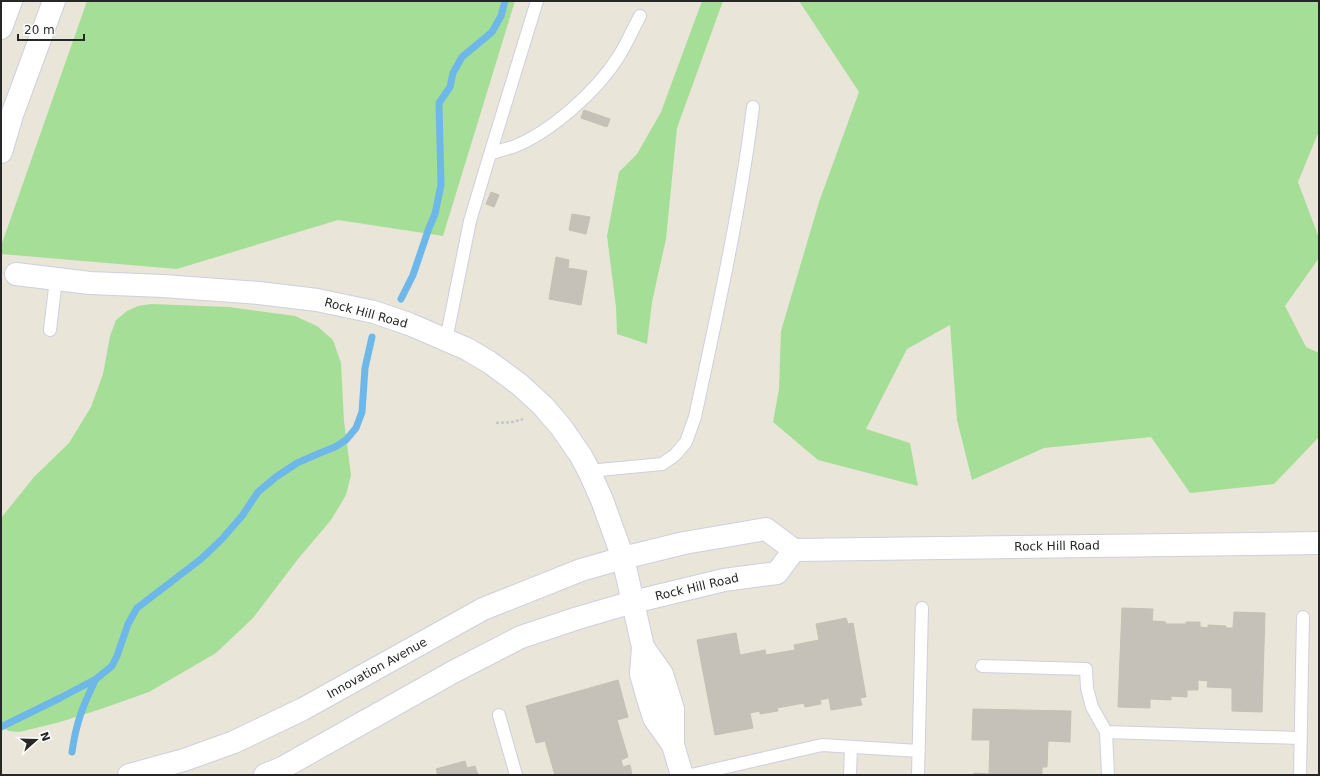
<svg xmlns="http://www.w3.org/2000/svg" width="1320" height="776" viewBox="0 0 1320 776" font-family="'DejaVu Sans',sans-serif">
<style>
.green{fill:#a5df97}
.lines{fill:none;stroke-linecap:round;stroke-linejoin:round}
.stream{stroke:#6eb7e9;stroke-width:7}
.building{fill:#c5c1b9;stroke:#c4c1b3}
.lane-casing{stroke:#cecfe0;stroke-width:14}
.street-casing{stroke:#cecfe0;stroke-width:24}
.secondary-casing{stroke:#cecfe0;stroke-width:24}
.path{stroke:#c7c7c7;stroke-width:2.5;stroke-dasharray:3 2;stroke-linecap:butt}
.lane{stroke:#fff;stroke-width:12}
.street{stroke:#fff;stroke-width:22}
.secondary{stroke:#fff;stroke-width:22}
.labels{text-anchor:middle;stroke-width:3;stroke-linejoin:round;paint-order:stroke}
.street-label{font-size:12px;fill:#272727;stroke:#fff}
</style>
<rect width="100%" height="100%" fill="#e9e5d9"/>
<path class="green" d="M87,1H515L443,236L338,220L177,269L1,254V246Z
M702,1H723L677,128L666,239L652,302L647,344L617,334L616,307L607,236L619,172L637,154L661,112Z
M799,1H1319V131L1298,182L1319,238V258L1285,306L1306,347L1319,353V437L1274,484L1190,493L1151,437L1044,448L972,480L957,420L950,325L907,349L866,429L910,443L918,486L818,460L773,422L779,389L781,331L819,202L859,92Z
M151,304L229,307L295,316L317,326L333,340L341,363L344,421L351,475L346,495L331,520L298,559L253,618L216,653L149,692L101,709L60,722L19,732L9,731L1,727V518L34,477L69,443L91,407L103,374L110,336L116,320L127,311L138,306Z"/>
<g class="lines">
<path class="stream" d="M401,299L413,275L429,228L435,214L441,185L439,103L450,87L453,73L462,57L492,32L501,16L505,1
M1,727L60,698L96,679L112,666L117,656L128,624L137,608L201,559L222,539L242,516L258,492L276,477L297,463L320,453L335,447L346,440L356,428L362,412L365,368L372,337
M72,752C76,723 83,705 96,679"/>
</g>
<path class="building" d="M584,110L610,119L607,127L581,118Z
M491,192L499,195L494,207L486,204Z
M572,214L590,217L586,234L569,230Z
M556,257L569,260L568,268L587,271L581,305L549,299Z
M1122,608L1153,609L1152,621L1166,622L1165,624H1186V622H1200V627L1208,628V625L1226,626V628H1233L1234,612L1265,613L1262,712L1232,711V688L1207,687L1208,681L1198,680V690H1187V697L1171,696V700L1150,699V708L1118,707Z
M846,618L848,624L853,623L866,697L860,698L862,705L831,710L829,698L820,700L821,704L805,707L804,703L777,708L778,711L760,714V711L750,713L753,728L715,735L697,640L736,633L740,655L765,650L766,655L795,650L794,645L819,640L816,624Z
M618,680L628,717L617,720L628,757L621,760L623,767L630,765L632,775H555L545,741L536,743L526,706Z
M973,709L1071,711L1070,742L1048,741L1047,767H1042V775H974V773L989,774L990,740H972Z
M465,761L467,768L475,766L478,775H438L436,769Z"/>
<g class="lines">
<defs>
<path id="lane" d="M490,154C497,151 505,149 513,147C551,132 597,91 619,56C627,43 633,29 640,16
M50,330L56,279
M446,340L470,221L490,154L537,1
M589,471L662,464L675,455L686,442L695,417C717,314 740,212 753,107
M982,666L1086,669L1087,688L1092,707L1106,732L1108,775
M499,715L516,775
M1106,732L1300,738
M691,775L822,745L919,751
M850,775L851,747
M918,775L922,608
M1300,775L1303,617"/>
<path id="street" d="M16,274L90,283L163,286L259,293L317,300L374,312L409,324L467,349L489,362L519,384L543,406L561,427L581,456L589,471L602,500L623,558L643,647L641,674L648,699L654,718L673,745
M643,647L662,674L673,709V745L682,775"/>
<path id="secondary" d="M1,28L11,1
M1,152L12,115L54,1
M129,775L184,760L234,742L303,709L483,609L581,570L623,558L684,543L766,529L794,550L1319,543
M265,775L282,768L453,672L521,637L578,618L633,602L724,580L777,573L794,550"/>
</defs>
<use href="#lane" class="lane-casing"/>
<use href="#street" class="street-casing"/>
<use href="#secondary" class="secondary-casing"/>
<path class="path" d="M496,423L513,422L523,419"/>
<use href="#lane" class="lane"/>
<use href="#street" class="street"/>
<use href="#secondary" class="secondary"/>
</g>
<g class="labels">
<g class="street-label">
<text transform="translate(366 313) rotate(15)" y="4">Rock Hill Road</text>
<text transform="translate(1057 546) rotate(-1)" y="4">Rock Hill Road</text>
<text transform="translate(697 587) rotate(-13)" y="4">Rock Hill Road</text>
<text transform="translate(377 668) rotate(-29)" y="4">Innovation Avenue</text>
</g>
</g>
<rect width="1320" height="776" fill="none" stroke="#272727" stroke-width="4"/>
<g transform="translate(36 740) rotate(70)" stroke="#ffffff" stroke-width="3" paint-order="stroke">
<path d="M0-3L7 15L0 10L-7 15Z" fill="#272727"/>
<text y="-6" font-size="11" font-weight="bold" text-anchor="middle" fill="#272727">N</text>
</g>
<path d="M18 34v6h66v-6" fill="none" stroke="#272727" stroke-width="2"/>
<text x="24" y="34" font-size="12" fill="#272727" stroke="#ffffff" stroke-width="3" paint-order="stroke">20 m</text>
</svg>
